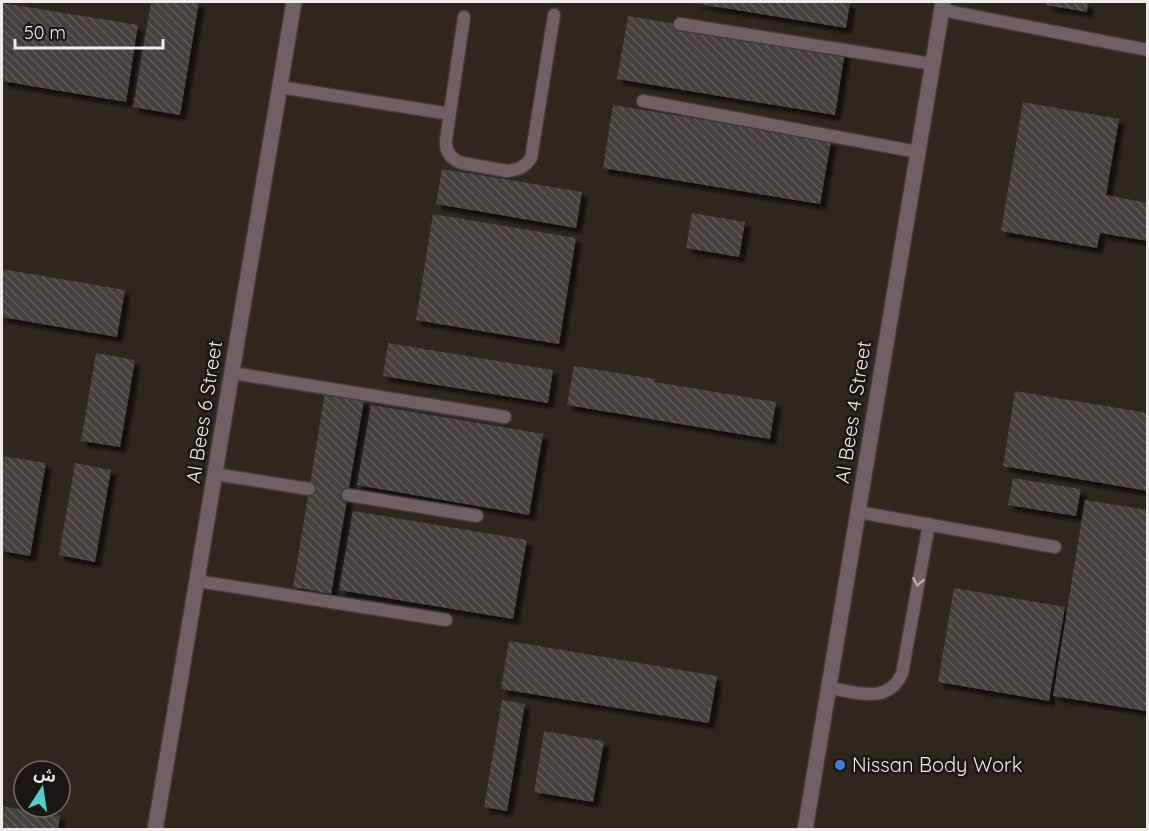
<svg xmlns="http://www.w3.org/2000/svg" width="1149" height="831" viewBox="0 0 1149 831" font-family="Quicksand,'Noto Sans Arabic',sans-serif">
<style>
.built{fill:#2f261c;fill-rule:evenodd}
.building{fill:url(#building-back-hatch);filter:url(#shadow)}
.lines{fill:none;stroke-linecap:round;stroke-linejoin:round}
.lane-casing{stroke:#403c37;stroke-width:15}
.street-casing{stroke:#403c37;stroke-width:18}
.lane{stroke:#706064;stroke-width:12}
.street{stroke:#706064;stroke-width:15}
.oneway{stroke:#b5acad}
.shop-dot{fill:#3f7fe0;stroke:#1b1611;stroke-width:2}
.labels{text-anchor:middle;stroke-width:5;stroke-linejoin:round;paint-order:stroke}
.street-label{font-size:20px;fill:#eeebe8;stroke:#1b1611}
.poi-label{font-size:20px;fill:#eeebe8;stroke:#1b1611;text-anchor:start}
</style>
<defs>
<pattern id="building-back-hatch" width="6" height="6" patternUnits="userSpaceOnUse" patternTransform="scale(1.5)"><rect width="6" height="6" fill="#453f3a"/><path d="M-1 5l2 2M0 0l6 6M5-1l2 2" fill="none" stroke="#605b56"/></pattern>
<filter id="shadow"><feDropShadow dx="5.5" dy="5.5" stdDeviation="1.5" flood-color="#0009"/></filter>
</defs>
<rect width="100%" height="100%" fill="#241f1a"/>
<path class="built" d="M2,2H1147V829L2,830ZM24,771H60V807H24Z"/>
<path class="building" d="M151,2H199L180,115L133,107Z
M694,2H850L846,28L694,3Z
M1046,2H1088L1087,12L1046,5Z
M2,3L138,25L126,102L2,81Z
M628,16L845,52L835,115L617,79Z
M1023,102L1119,119L1106,195L1148,203V241L1100,233L1097,248L1001,231Z
M613,105L831,141L820,204L603,168Z
M442,169L582,192L576,228L436,204Z
M692,213L745,222L739,257L686,248Z
M433,214L576,238L559,344L416,320Z
M2,269L125,290L117,337L2,317Z
M388,343L553,370L548,403L383,376Z
M96,353L135,360L120,447L81,441Z
M574,366L655,379V382L776,402L770,439L567,405Z
M1015,391L1148,413V491L1003,466Z
M325,393L364,400L331,594L293,587Z
M371,405L543,434L529,515L357,485Z
M2,456L46,463L30,556L2,551Z
M75,463L111,470L95,562L59,555Z
M1013,478L1081,489L1076,516L1008,505Z
M1085,500L1148,510V699L1146,711L1053,696Z
M353,511L527,540L513,619L339,590Z
M954,588L1065,607L1049,701L938,682Z
M509,641L717,676L709,723L501,689Z
M502,700L525,704L507,811L484,807Z
M544,731L604,741L593,802L534,792Z
M2,806L60,816L58,830H2Z"/>
<g class="lines">
<defs>
<path id="lane" d="M942,10L1148,50
M464,17L446,140C445,152 451,159 462,163L507,171C518,170 525,167 531,158L554,15
M680,24L933,64
M280,87L450,114
M643,101L918,152
M232,373L505,417
M215,474L309,489
M348,495L477,516
M858,512L1055,547
M197,581L446,620
M829,688C857,692 887,705 902,674L929,524"/>
<path id="street" d="M155,830L294,2
M805,830L943,2"/>
</defs>
<use href="#lane" class="lane-casing"/>
<use href="#street" class="street-casing"/>
<use href="#lane" class="lane"/>
<use href="#street" class="street"/>
</g>
<defs><path id="oneway-chevron" d="M-2-3.5L2.5 0L-2 3.5" fill="none" stroke-width="1.6" stroke-linecap="round" stroke-linejoin="round" transform="scale(1.5)"/></defs>
<use class="oneway" href="#oneway-chevron" transform="translate(918 582) rotate(100)"/>
<circle class="shop-dot" cx="840" cy="765" r="6"/>
<g class="labels">
<g class="street-label">
<text transform="translate(204 412) rotate(-81)" y="7">Al Bees 6 Street</text>
<text transform="translate(853 412) rotate(-81)" y="7">Al Bees 4 Street</text>
</g>
<g class="poi-label">
<text x="852" y="772">Nissan Body Work</text>
</g>
</g>
<rect width="1149" height="831" fill="none" stroke="#eeebe8" stroke-width="6"/>
<g transform="translate(42 789) rotate(12)"><circle r="28" fill="#1b1611" stroke="#6f6b67" stroke-width="1.5"/>
<path d="M0-4.5L10 22L0 15L-10 22Z" fill="#53cdc9"/>
<text y="-9" font-size="16" font-weight="bold" text-anchor="middle" fill="#eeebe8">ش</text>
</g>
<path d="M15 39v9h148v-9" fill="none" stroke="#eeebe8" stroke-width="3"/>
<text x="24" y="39" font-size="18" fill="#eeebe8" stroke="#1b1611" stroke-width="4.5" paint-order="stroke">50 m</text>
</svg>
